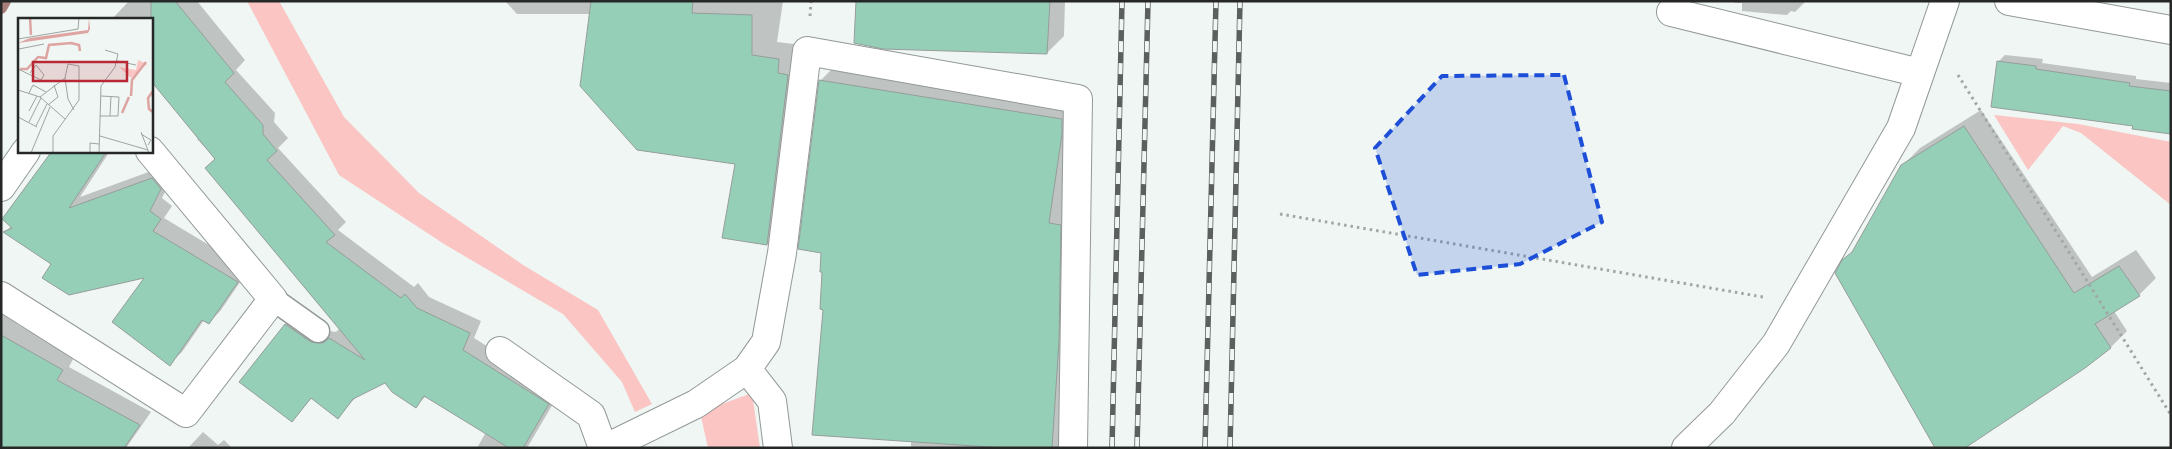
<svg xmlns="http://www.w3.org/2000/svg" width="2172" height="449" viewBox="0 0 2172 449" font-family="'Work Sans',sans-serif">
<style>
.green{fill:#fac5c2}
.shadow{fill:#0003}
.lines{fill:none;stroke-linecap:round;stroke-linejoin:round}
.stream{stroke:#a67f7c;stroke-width:12}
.building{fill:#95cfb8;stroke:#969d9a}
.lane-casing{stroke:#929996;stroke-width:25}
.street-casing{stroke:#929996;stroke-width:30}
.path{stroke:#a2a7a5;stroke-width:3;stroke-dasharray:2.5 4;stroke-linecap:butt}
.lane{stroke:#fff;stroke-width:22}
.street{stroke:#fff;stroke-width:28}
.rail-casing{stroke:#5b5f5d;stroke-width:5.5}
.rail{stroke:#eff6f3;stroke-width:4;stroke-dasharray:11;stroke-linecap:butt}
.marked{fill:#1d4ed8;fill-opacity:0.2;stroke:#1d4ed8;stroke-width:4;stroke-dasharray:10 6;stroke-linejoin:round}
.inset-river{fill:none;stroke:#dea4a1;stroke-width:2.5}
.inset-road{fill:none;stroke:#9ea4a1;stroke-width:1}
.view{fill:#b82734;fill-opacity:0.15;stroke:#b82734;stroke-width:2.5}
.inset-edge{fill:none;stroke:#252827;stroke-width:2.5}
</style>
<rect width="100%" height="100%" fill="#eff6f3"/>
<path class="green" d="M247,1H279L344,117L419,193L523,265L598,310L652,404L635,412L622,382L563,314L444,244L339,175Z
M1994,115L2078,124L2171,142V205L2081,133L2063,126L2028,170Z
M752,393L760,448H708L700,412Z"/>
<path class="shadow" d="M129,1H197L245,60L236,70L275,113L274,122L288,138L278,148L346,222L338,230L414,287L418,283L429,297L481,321L474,338L560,392L527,448H477L486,432L426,396L416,406L385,382L357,396L338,417L312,398L292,420L241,381L286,324L298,312L323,330L336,332L340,328L216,159L197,139L199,137L151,19H112Z
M505,1H783L777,42L794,44L782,228L767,244L736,163L591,14H517Z
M857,1H1065L1064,36L1047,53Z
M1735,1H1806L1795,12L1791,11L1787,15L1742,11V3H1735Z
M2005,55L2043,59L2042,63L2136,76V79L2171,83V134L2134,125L1998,62Z
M836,65L1077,104L1069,448H911V440L825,308L820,81Z
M1981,110L2092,277L2136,250L2156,278L2139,295L2114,311L2127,331L2110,348L1855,250L1902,166L1920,148Z
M54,151H110L80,197L165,166L173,175L162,198L172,206L164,218L249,269L221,310L209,323L204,320L182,352L169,364L147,276L53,263L5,232L11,226Z
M1,312L18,322L17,324L74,357L69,367L151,412L126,448H1Z
M203,432L218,445L224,440L232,448H188Z"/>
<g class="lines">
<path class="stream" d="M1,8L5,1"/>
</g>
<path class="building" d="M151,1H175L234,73L225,82L263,125V134L277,151L267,160L335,235L326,242L401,298L405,294L417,308L470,333L463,350L549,404L523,448H509L424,396L416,408L392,392L385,383L353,399L338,419L311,398L292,422L239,382L285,324L311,342L323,343L329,338L365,360L205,168L215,159L151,81Z
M591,1H693L692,13L752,15V55L779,59L778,73L788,75L767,245L722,238L735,164L637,150L580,86Z
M856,1H1050L1047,54L883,49L854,43Z
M1997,61L2036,66V69L2130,83L2129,86L2171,91V134L2132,129L2133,126L1991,107Z
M819,80L1062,119V134L1049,223L1061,225L1059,341L1052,448H1004L812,435L823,310L820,309L822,272H820L821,253L798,249Z
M1964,126L2074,293L2119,266L2140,296L2095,324L2111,348L2085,368L1965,448H1935L1835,273L1842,260L1852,252L1901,165Z
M52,151H107L69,208L152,178L161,189L150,211L161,219L153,231L238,282L209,324L202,320L170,366L112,322L144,278L69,295L42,278L51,264L3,232L12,228L2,219Z
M1,335L63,370L57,380L140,425L124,448H1Z"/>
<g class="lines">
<defs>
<path id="lane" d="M273,299L318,331"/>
<path id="street" d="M2009,1L2171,30
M1671,12L1920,73
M1,187L26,151
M1,296L186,413L273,299L150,151
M500,351L591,415L603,448
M747,369L772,401L778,448
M606,448L696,404L747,369L766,342L782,253L807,51L1078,99L1073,448
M1686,448L1722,413L1776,344L1901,128L1945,1"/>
</defs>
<use href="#lane" class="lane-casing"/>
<use href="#street" class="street-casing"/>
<path class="path" d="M810,16L811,1
M1958,75L2171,415
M1280,214L1763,297"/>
<use href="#lane" class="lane"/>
<use href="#street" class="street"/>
<defs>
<path id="rail" d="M1112,448L1122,1
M1137,448L1148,1
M1205,448L1216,1
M1230,448L1240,1"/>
</defs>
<use href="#rail" class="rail-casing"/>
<use href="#rail" class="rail"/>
</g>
<path class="marked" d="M1564,75L1602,222L1520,264L1417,275L1375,148L1442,76Z"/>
<g transform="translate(18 18)">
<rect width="135" height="135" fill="#eff6f3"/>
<path d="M120,42L129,46L113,60L101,49L118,52Z" fill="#fac5c2"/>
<path d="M71,0L72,11L70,15L0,25L12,20L70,12Z" fill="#dea4a1"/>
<path class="inset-river" d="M12,0L13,17M2,51H9L20,39L28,40L31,27L53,25L61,27L62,33M135,73L130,80L131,91L135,94M113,78L114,62L128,44M104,95L111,79"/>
<path class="inset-road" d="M0,21L60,11L61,0M0,22V48M1,31L26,26M99,43L118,47M0,51L23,62L26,57L18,47L12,55M47,60L50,81L56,92M0,72L22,79L47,101M11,75L15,67L28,74M22,79L47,60L50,46L61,48V82L35,118V135M30,87L40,79L36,67M11,93L19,78M82,98H100L101,79L83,78M92,98L93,78M0,99L19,109M11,104L23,80M18,108L29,86M123,114L131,135M123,116L133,122L130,127M82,118L130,132M13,135L32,89M72,135V125L81,126M81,135L83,68L97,49L100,36L87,32"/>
<path class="view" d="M15,44H109V63H15Z"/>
<rect width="135" height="135" class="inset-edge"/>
</g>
<rect width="2172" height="449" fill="none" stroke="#252827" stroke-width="5"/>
</svg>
